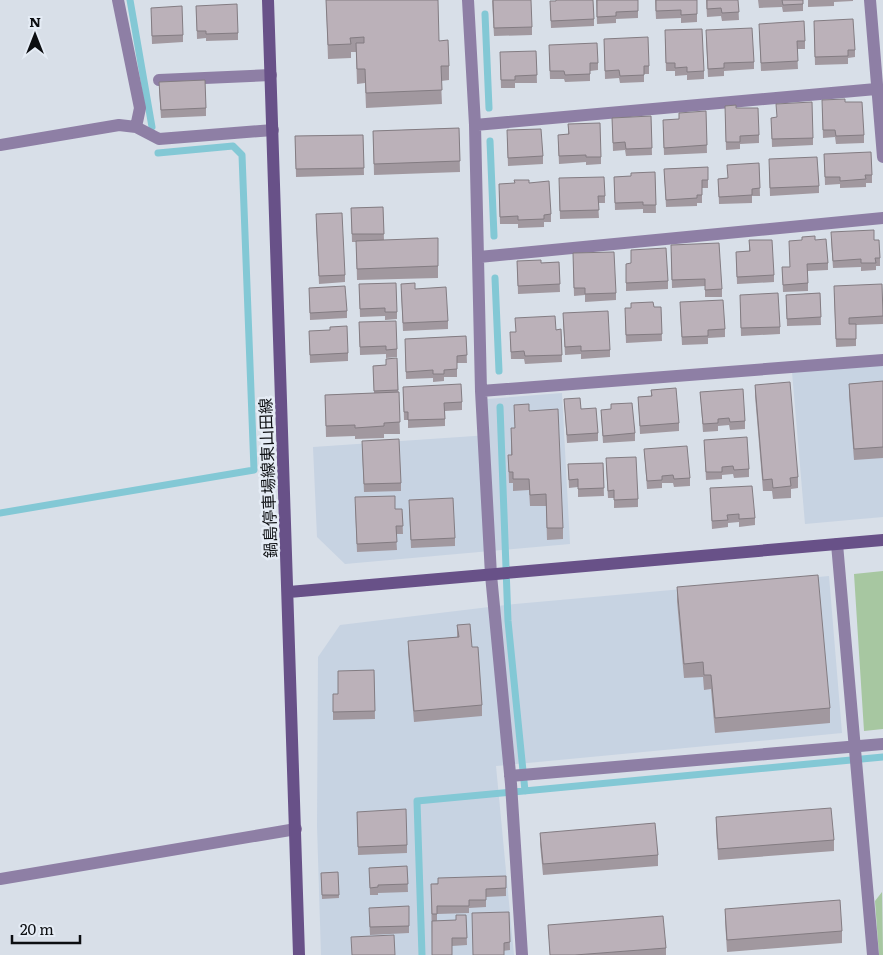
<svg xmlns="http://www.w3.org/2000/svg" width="883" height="955" viewBox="0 0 883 955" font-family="Literata,'Noto Sans JP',serif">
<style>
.built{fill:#c7d3e2}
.green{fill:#a7c7a1}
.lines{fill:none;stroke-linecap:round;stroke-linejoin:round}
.stream{stroke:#83c8d5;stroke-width:7}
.lane{stroke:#8e7fa5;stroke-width:12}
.street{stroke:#8e7fa5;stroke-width:12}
.secondary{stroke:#685188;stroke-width:12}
.wall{fill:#a1989f}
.building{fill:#bbb1b9;stroke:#837c82}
.labels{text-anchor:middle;stroke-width:5;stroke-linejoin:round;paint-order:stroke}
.street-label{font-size:16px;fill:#0c0e11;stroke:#e5ecf5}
</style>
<rect width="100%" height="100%" fill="#d8dfe8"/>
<path class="built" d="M883,365V517L805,524L792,372Z
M562,393L570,544L345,564L317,537L313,447L489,435L487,399Z
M829,576L842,733L496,766L514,955H321L317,826L318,657L340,625L515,604Z"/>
<path class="green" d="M883,571V729L864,731L854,574Z
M882,892L883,955H879L875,901Z"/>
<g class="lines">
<path class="stream" d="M130,0L152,127
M485,14L489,108
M490,141L494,236
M495,278L499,371
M500,407L508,621L525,791
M0,513L254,470L242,155L233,146L158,153
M422,955L417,801L883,757"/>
<path class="lane" d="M159,80L271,75"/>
<path class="street" d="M118,0L140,108L136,127
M468,0L475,125L481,391L491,575L511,784L522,955
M870,0L883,157
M475,125L876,89
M0,145L119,125L136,127L159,139L273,130
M479,257L883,218
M481,391L883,360
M837,544L873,955
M510,776L883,744
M0,879L296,829"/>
<path class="secondary" d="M268,0L299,955
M289,592L883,540"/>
</g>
<path class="wall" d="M326,0L439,41L449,66V80L441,81L442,104L366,108L365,83L357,84L356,52H351V58L328,59Z
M492,0L532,27V35L494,36Z
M596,0H638V18L616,19V23L597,24Z
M655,0H697V22L681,23V18L656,19Z
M706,0H738L739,20L722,21L721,16L707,17Z
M758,0H803V11L783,12L782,7L759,8Z
M808,0H853V1L834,2V6L808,7Z
M555,1L594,19V26L551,28L550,9Z
M196,6L238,33V40L206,41V38L197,39Z
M151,16L183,35V42L152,44Z
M814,28L855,50V57L848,58V64L815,65Z
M759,31L805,41V49H797L798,69L761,71Z
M706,37L754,62V69L724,71V76L708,77Z
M665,38L704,71V79L687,80V75L675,76V71H666Z
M604,39L649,66V74H644V82L620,83L619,78L605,79Z
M536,51L537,83H515V88H501L500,60Z
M549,53L598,63V70L590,71V81L565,82L564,79H550Z
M159,90L206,108V116L161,118Z
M736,108L759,135V143L740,144V149L726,150L725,114Z
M822,108L864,135V143L836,144L835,137L823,138Z
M706,111L707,153L664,155L663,127L679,119Z
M651,116L652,155L626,156L625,150L613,151L612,118Z
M771,118L813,138V145L772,147Z
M568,124L601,157V164L586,165V162L559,164L558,142L568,134Z
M459,128L460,172L374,175L373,131Z
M363,135L364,175L296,177L295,136Z
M507,138L543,156V164L508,166Z
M824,154L872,175V183H866V187L840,188V184L825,185Z
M759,163L760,196H752V203L719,204L718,179L727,178Z
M708,167V188H702V203H697V206L666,207L664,169Z
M769,167L819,186V193L770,196Z
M655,172L656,213H643V209L615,210L614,177L631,176Z
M529,183L551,214V222H544V227L518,228V224H500L499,191Z
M559,186L605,196V203H598L599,218L560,219Z
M383,207L384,240L438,266V278L357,280L356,242H352L351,208Z
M316,222L345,275V282L319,284Z
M831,239L874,240L880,258V266H876V270L861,271V267L833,268Z
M749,240L774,275V282L737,284L736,252L749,251Z
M815,240L828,263V270L808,271V291L783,292L782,267H790Z
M671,252L722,289V297H705V286L672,288Z
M517,261L541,263L559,262L560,292L518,294Z
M573,261L616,293V300L585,302V295L574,296Z
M631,263L668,281V289L626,291V271Z
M359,284L397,312V319L385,320V316L360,317Z
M309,288L347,311V318L310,320Z
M415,289L448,321V329L403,331L401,291Z
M820,293L821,325L787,326L786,295Z
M834,293L883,315V324L856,325V346L836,347Z
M740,302L780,327V334L741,336Z
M661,307L662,341L626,343L625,316Z
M680,309L725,329V337L708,338V344L682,345Z
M563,320L610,350V357L581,359V354L565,355Z
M359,322L397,349V357L386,358V354L360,355Z
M561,329L562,362L525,364L524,359H511L510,339L556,330Z
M309,331L348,353V361L310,363Z
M466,336L467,363H457V377H444V381L433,382V378L406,379L405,339Z
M397,358L400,434H384V438L355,439V436L326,437L325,395L374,393L373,366L386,365Z
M883,381V458L854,460L849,395V384Z
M755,385L798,477V488L791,489V498L773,499L772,491H763L755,396Z
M403,387L462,402V410L445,411V426L408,428V420H404Z
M651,390L679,423V431L640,434L638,397L651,396Z
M700,392L745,421V429L730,430L729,425L718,426V431L703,432Z
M564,399L598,433V441L567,443Z
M514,405L529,411L563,528V539L547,540L546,506H530L529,490L513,491V483H509L508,455H511V428H515Z
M601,410L635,433V441L603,443Z
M704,440L749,469V477L734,478L733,474L722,475V479L706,480Z
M362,449L401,483V491L364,492Z
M644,449L690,478V486L674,487L673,483H662V488L647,489Z
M603,463L604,496L578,497V487L569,488L568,464Z
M606,465L638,499V507L614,508V498H608Z
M710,488L755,518V525L739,527V522L728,523V527L712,529Z
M355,505L395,509H402L403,534H396L397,550L357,552Z
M409,507L455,538V546L411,548Z
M677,587L830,708V723L715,733L711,689L704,690L703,677L684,678L677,601Z
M457,625L472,647L482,705V716L414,722L408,652V641L457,637Z
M374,670L375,719L333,720V694H338Z
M357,812L407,845V853L358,855Z
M716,817L834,840V851L718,860L716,829Z
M540,833L658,855V866L543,875L540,844Z
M407,866L408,892L378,893V895H370L369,868Z
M338,872L339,898L322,899L321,873Z
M506,876V896L486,897V907L469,908V913L437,914V921L456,920L466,915L467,945L452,946L432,955L431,884Z
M725,909L842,931V943L727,952L725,921Z
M509,912L510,950L473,955Z
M369,916L409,926V933L370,935Z
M548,925L666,948V955H550Z"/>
<path class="building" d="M326,0H438L439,41L448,40L449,66H441L442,90L366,93L365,69H357L356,43H364V37L350,38L351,44L328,45Z
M493,0H531L532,27L494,28Z
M556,0H593L594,19L551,21L550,1H556Z
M597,0H638V11L616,12V16L597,17Z
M656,0H697V14L681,15V10L656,11Z
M707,0H738L739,12L722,13L721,8L707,9Z
M782,0H803V4L783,5Z
M237,4L238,33L206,34V31H197L196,6Z
M182,6L183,35L152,36L151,8Z
M853,19L855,50H848V56L815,57L814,21Z
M804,21L805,41H797L798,61L761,63L759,24Z
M752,28L754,62L724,63V68L708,69L706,30Z
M702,29L704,71L687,72V67L675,68V63H666L665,30Z
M648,37L649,66H644V75L620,76L619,70L605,71L604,39Z
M597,43L598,63H590V74L565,75L564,71H550L549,45Z
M536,51L537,75L515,76V80H501L500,52Z
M205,80L206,108L161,110L159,82Z
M845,99V102H862L864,135L836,136L835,130H823L822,100Z
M812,102L813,138L772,139L771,118L777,117L776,104Z
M736,105V108H758L759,135L740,136V142H726L725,106Z
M706,111L707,145L664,148L663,120L679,119V113Z
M651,116L652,148L626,149L625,142L613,143L612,118Z
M600,123L601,157H586V155L559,156L558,135L569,134L568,124Z
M459,128L460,161L374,164L373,131Z
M541,129L543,156L508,158L507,130Z
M363,135L364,168L296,169L295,136Z
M871,152L872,175H865L866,179L840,181V177H825L824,154Z
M817,157L819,186L770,188L769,159Z
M759,163L760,188L752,189V195L719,197L718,179L728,178L727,165Z
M708,167V180H702V195H697V198L666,200L664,169Z
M655,172L656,205H643V202L615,203L614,177L631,176V173Z
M604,177L605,196H598L599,210L560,211L559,178Z
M514,180H529V183L549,181L551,214L544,215V219L518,220V216L500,217L499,184L515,183Z
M383,207L384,234H352L351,208Z
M342,213L345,275L319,276L316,214Z
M874,230V240H879L880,258H875L876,263H861V259L833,261L831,232Z
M815,236V240L826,239L828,263L807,264L808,283L783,285L782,267H790L789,241L802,240V237Z
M438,238V266L357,269L356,241Z
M749,240H772L774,275L737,277L736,252L750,251Z
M719,243L722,289L705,290V279L672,280L671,245Z
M666,248L668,281L626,283V264L631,263V250Z
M614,252L616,293L585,294V288H574L573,253Z
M541,260V263L559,262L560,284L518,286L517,261Z
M396,283L397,312H385V308L360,309L359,284Z
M415,283V289L446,287L448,321L403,323L401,284Z
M882,284L883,316L849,318V324H856V339H836L834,286Z
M345,286L347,311L310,313L309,288Z
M778,293L780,327L741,328L740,295Z
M820,293L821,317L787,319L786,295Z
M723,300L725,329L708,330V336L682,337L680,302Z
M653,302L654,307H661L662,334L626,335L625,308H631V303Z
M608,311L610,350L581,351V346L565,347L563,313Z
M555,316L556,330L561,329L562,355L525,356L524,351L511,352L510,332H516L515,318Z
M396,321L397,349L386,350V346L360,347L359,322Z
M347,326L348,353L310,355L309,331L330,330V327Z
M466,336L467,355L457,356V369L444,370V374H433V370L406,372L405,339Z
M397,358L398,390L374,391L373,366L386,365V359Z
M883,381V447L854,449L849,384Z
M790,382L798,477L790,478L791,486L773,488L772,479L763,480L755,385Z
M461,384L462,402L444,403L445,419L408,420V412H404L403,387Z
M676,388L679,423L640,426L638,397L652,396L651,390Z
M743,389L745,421L730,422L729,418L718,419V423L703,424L700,392Z
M399,392L400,422L384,423V426L355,428V425L326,426L325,395Z
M580,398L581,409L596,408L598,433L567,435L564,399Z
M632,403L635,433L603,436L601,410L611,409V404Z
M529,404V411L558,409L563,528H547L546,494L530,495L529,479H513V472H509L508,455H512L511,428H515L514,405Z
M747,437L749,469L734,470L733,466L722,467V472H706L704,440Z
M399,439L401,483L364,484L362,441Z
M687,446L690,478L674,479L673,475L662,476V480L647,481L644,449Z
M636,457L638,499L614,500V490L608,491L606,458Z
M603,463L604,488L578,489V479L569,480L568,464Z
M752,486L755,518L739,519V514L727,515L728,520L712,521L710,488Z
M395,496V509H402L403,526H396L397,542L357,544L355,497Z
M453,498L455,538L411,540L409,500Z
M818,575L830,708L715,718L711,675H704L703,662L684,664L677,587Z
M470,624L472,647H478L482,705L414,711L408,641L459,637L457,625Z
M374,670L375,711L333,712V694H338V671Z
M831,808L834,840L718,849L716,817Z
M406,809L407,845L358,847L357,812Z
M655,823L658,855L543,864L540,833Z
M407,866L408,884L378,885V887L370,888L369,868Z
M338,872L339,895H322L321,873Z
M506,876V888L486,889V900H469V906H437V914H432L431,884H438V878Z
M840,900L842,931L727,940L725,909Z
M409,906V926L370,927L369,908Z
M509,912L510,942L504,943V955H473L472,913Z
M456,915H466L467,938H452V955H432V921L456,920Z
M663,916L666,948L575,955H550L548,925Z
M394,935L395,955H352L351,937Z"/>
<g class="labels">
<g class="street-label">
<text transform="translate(268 478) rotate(-92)" y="6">鍋島停車場線東山田線</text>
</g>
</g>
<g transform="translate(35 35)" stroke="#e5ecf5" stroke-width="4" paint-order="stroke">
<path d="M0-4L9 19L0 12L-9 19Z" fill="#0c0e11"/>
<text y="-8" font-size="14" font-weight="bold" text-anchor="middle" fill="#0c0e11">N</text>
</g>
<path d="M12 935v8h68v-8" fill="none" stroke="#0c0e11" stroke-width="2.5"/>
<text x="20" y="935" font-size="15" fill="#0c0e11" stroke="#e5ecf5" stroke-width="4" paint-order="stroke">20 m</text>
</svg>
